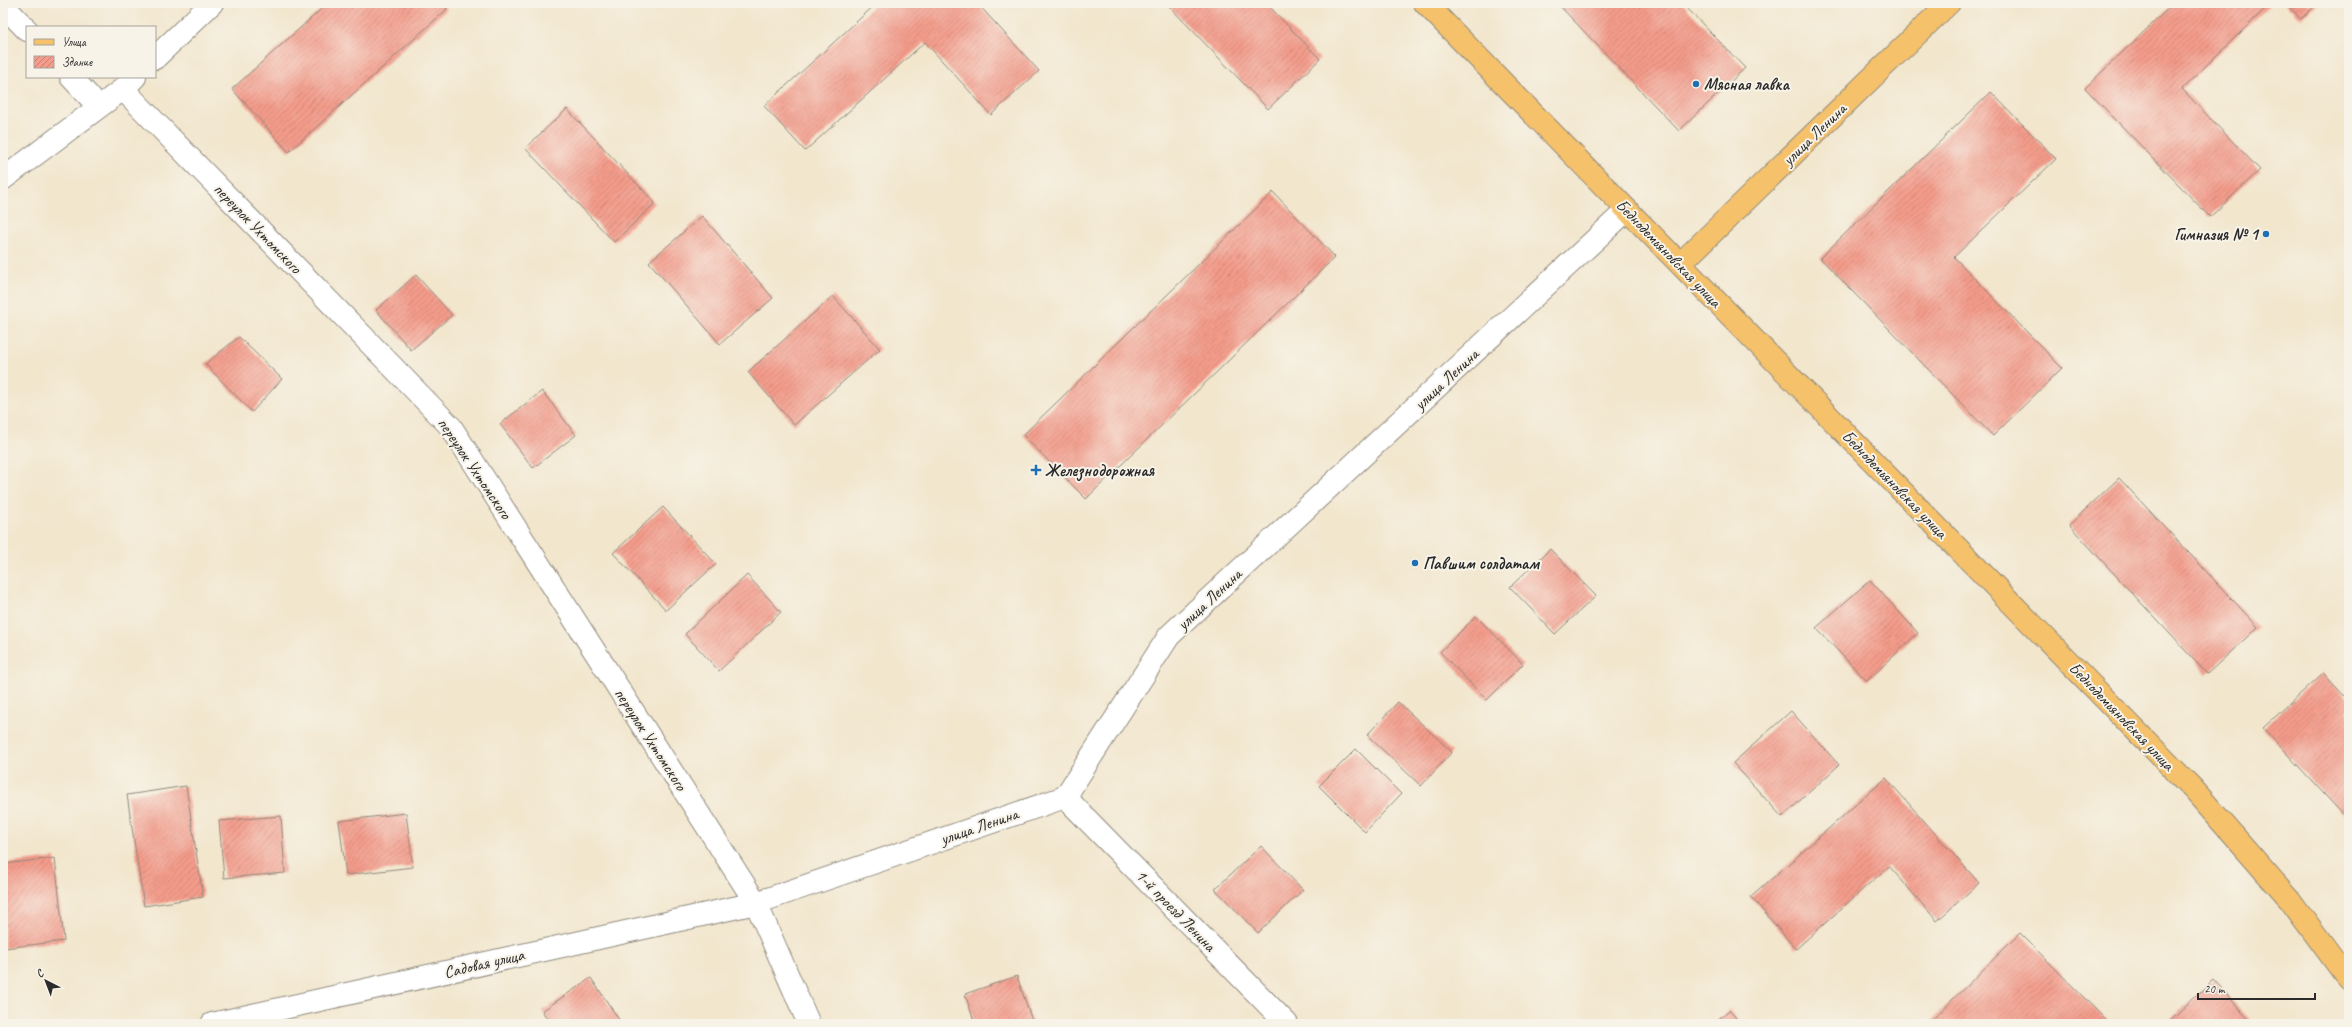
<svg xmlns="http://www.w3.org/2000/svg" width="2352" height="1027" viewBox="0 0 2352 1027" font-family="Caveat,sans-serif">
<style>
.building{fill:url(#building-hatch)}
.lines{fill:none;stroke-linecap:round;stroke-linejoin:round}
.minor-casing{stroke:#8e887c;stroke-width:24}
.major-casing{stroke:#8e887c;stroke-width:24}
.minor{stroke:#fff;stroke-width:22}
.major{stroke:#f5c16b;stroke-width:22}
.poi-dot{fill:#1f6fb2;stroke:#f7f3e8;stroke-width:1.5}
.labels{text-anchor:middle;stroke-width:4;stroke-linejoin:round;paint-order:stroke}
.poi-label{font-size:17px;font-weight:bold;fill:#2b2b2b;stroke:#f7f3e8;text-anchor:start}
.street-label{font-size:17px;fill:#2b2b2b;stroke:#f7f3e8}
</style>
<defs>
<pattern id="building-hatch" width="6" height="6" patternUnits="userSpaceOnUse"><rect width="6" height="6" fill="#f49c8b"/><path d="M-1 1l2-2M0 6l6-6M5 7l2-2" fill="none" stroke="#c67f72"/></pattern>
</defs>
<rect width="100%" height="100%" fill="#f7f3e8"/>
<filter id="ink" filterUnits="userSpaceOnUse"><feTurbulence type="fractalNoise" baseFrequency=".025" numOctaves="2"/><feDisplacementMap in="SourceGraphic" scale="8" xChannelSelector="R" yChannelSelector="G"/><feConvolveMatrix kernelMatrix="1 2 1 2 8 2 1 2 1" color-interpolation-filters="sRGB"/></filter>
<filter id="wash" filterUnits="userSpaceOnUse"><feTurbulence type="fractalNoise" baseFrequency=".012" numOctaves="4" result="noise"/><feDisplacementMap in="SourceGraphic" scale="16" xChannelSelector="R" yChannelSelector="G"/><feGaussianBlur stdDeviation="0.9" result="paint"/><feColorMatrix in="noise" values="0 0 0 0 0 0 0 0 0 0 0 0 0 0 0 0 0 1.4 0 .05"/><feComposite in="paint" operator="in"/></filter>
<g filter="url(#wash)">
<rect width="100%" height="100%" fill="#f2e6cd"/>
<g id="blocks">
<path class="building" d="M328,3H441L447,9L289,152L232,89Z
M877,3H977L1039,71L991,115L925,42L805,151L764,106Z
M1166,3H1266L1320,59L1268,109Z
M1557,3H1682L1745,68L1679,131Z
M2174,3H2271L2182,89L2260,170L2210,217L2085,88Z
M2285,3H2318L2301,19Z
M1991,92L2056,159L1954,257L2062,368L1993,436L1820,258Z
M567,109L655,203L614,242L525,148Z
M1273,192L1335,257L1086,499L1023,435Z
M702,216L773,298L720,344L649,262Z
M416,275L452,315L411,350L376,310Z
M833,296L880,349L794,425L748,372Z
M239,337L282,379L252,412L205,364Z
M542,391L576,435L533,468L500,424Z
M2119,478L2258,627L2207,674L2069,525Z
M663,507L716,564L666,610L613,553Z
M1550,549L1596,596L1555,634L1510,587Z
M747,575L781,612L719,671L685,634Z
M1870,580L1918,633L1867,681L1816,628Z
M1476,616L1523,664L1487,700L1440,652Z
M2323,673L2349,701V821L2263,728Z
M1398,702L1452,752L1421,786L1367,735Z
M1791,711L1839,765L1782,817L1733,763Z
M1356,749L1401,794L1365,832L1319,786Z
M1886,778L1979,883L1937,921L1889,866L1796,949L1751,897Z
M186,786L203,897L144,906L127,795Z
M406,813L413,867L346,875L339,821Z
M281,816L285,873L224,878L219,821Z
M1261,846L1303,890L1258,933L1215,889Z
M55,858L64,941L4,948L3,864Z
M2020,933L2110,1024H1928Z
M1017,976L1033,1024H975L965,994Z
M591,978L622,1024H551L542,1011Z
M2213,980L2254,1024H2166Z
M1729,1010L1741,1024H1713Z"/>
</g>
</g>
<g filter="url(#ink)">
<use href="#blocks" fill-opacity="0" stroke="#8e887c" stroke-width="1"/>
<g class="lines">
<defs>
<path id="minor" d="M3,5L27,30
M155,58L212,3
M71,77L99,107
M123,89L451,427L756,903L809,1024
M3,179L123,89L135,77
M1065,797L1287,1024
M212,1024L756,903L1065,797L1169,636L1627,210"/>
<path id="major" d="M1425,3L2193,789L2290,900L2349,980
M1680,264L1949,3"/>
</defs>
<use href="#minor" class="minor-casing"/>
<use href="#major" class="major-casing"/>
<use href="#minor" class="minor"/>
<use href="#major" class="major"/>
</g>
</g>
<g class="poi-dot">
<circle cx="1696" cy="84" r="4"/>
<circle cx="2266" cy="234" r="4"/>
<path d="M1034 464h4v4h4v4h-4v4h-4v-4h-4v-4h4z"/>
<circle cx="1415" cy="563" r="4"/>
</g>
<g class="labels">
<g class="poi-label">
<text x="1704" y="90">Мясная лавка</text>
<text x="2258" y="240" text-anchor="end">Гимназия № 1</text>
<text x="1045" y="476">Железнодорожная</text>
<text x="1423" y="569">Павшим солдатам</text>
</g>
<g class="street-label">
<text transform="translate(1814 134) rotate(-44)" y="6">улица Ленина</text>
<text transform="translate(258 228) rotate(46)" y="6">переулок Ухтомского</text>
<text transform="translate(1669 253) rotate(46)" y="6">Беднодемьяновская улица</text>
<text transform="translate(1446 379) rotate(-43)" y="6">улица Ленина</text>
<text transform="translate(475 468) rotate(56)" y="6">переулок Ухтомского</text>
<text transform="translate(1895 484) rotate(46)" y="6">Беднодемьяновская улица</text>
<text transform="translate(1209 599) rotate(-43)" y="6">улица Ленина</text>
<text transform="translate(2122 716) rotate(46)" y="6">Беднодемьяновская улица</text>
<text transform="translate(651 739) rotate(57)" y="6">переулок Ухтомского</text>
<text transform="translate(979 826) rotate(-19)" y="6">улица Ленина</text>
<text transform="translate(1176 910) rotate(46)" y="6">1-й проезд Ленина</text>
<text transform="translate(484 963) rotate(-13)" y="6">Садовая улица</text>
</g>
</g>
<rect width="2352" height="1027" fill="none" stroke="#f7f3e8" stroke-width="16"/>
<rect x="26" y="26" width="130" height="52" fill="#f7f3e8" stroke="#a5a39c"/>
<rect x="34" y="39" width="20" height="6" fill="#f5c16b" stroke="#a5a39c"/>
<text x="62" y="46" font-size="12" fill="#2b2b2b">Улица</text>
<rect x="34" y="56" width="20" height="12" fill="url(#building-hatch)" stroke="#a5a39c"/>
<text x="62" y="66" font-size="12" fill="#2b2b2b">Здание</text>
<g transform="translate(46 981) rotate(318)" stroke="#f7f3e8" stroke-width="3" paint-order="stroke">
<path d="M0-3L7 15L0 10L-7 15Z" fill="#2b2b2b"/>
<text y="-6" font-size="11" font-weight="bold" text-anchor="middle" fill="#2b2b2b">С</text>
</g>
<path d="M2198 993v6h117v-6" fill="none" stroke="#2b2b2b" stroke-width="2"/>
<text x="2204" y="993" font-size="12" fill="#2b2b2b" stroke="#f7f3e8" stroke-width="3" paint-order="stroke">20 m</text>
</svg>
